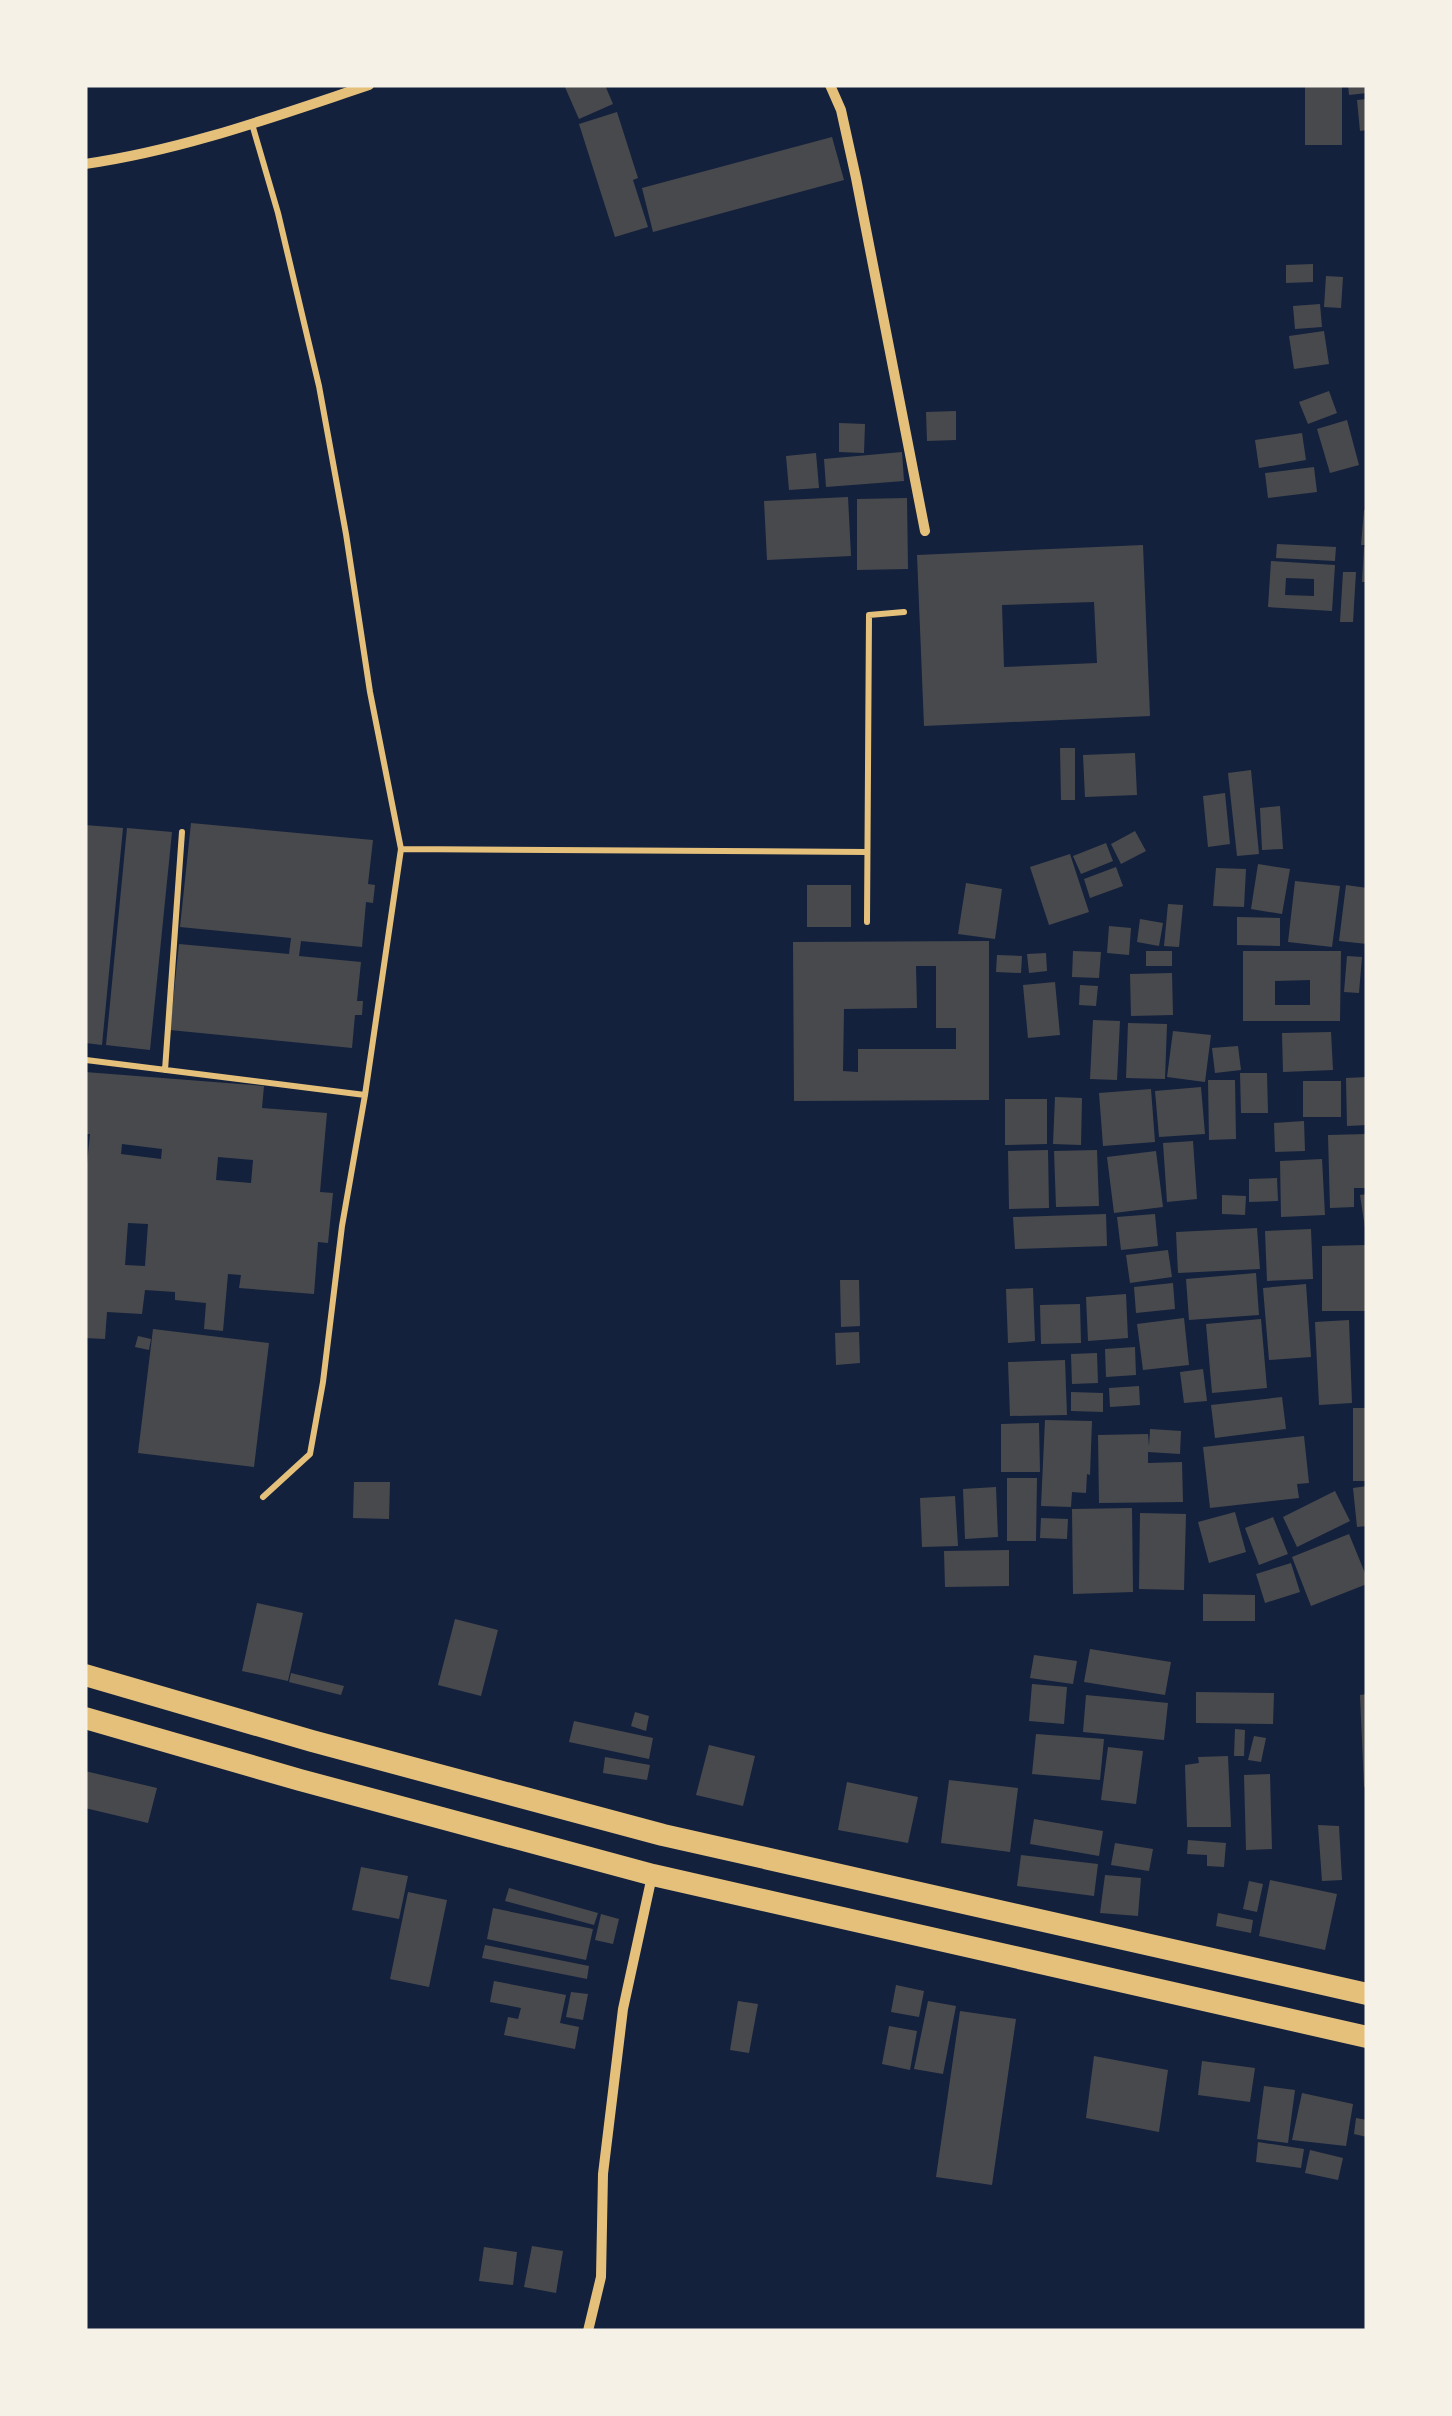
<svg xmlns="http://www.w3.org/2000/svg" width="1452" height="2416" viewBox="0 0 1452 2416" font-family="Roboto,sans-serif">
<style>
.building{fill:#48494c;fill-rule:evenodd}
.lines{fill:none;stroke-linecap:round;stroke-linejoin:round}
.service{stroke:#e5c07b;stroke-width:6}
.minor{stroke:#e5c07b;stroke-width:10}
.trunk{stroke:#e5c07b;stroke-width:22}
</style>
<rect width="100%" height="100%" fill="#14213d"/>
<path class="building" d="M564,85H605L613,104L579,119Z
M1305,85H1342V145H1305Z
M1348,85H1367V93L1349,95Z
M1367,99V130L1360,131L1357,100Z
M617,112L638,178L633,180L648,227L615,237L579,124Z
M832,137L844,180L653,232L642,188Z
M1313,264V282L1286,283V265Z
M1326,276L1343,277L1341,308L1324,307Z
M1320,304L1322,327L1295,329L1293,306Z
M1324,331L1329,364L1294,369L1289,336Z
M1329,391L1337,413L1308,424L1299,402Z
M956,411V440L927,441L926,412Z
M1347,420L1359,465L1330,473L1317,429Z
M839,423L865,424L864,453L839,452Z
M1302,433L1306,460L1259,468L1255,440Z
M902,452L904,481L826,487L824,459Z
M816,453L819,488L789,490L786,456Z
M1314,467L1317,492L1268,498L1265,473Z
M848,497L851,556L767,560L764,501Z
M907,498L908,569L857,570V499Z
M1364,510H1367V545H1361Z
M1277,544L1336,547L1335,561L1276,558Z
M1143,545L1150,716L924,726L917,555ZM1094,602L1097,663L1004,667L1002,605Z
M1364,547L1367,548V582H1362Z
M1271,561L1335,565L1332,611L1268,607ZM1286,578L1314,579V596L1285,595Z
M1343,572H1356L1353,622H1340Z
M1060,748H1075V800H1061Z
M1135,753L1137,795L1085,797L1083,755Z
M1251,770L1259,854L1237,856L1228,773Z
M1225,793L1230,844L1208,847L1203,796Z
M1280,806L1283,849L1262,850L1260,808Z
M191,823L373,840L368,884L375,885L373,903L366,902L362,947L301,941L299,956L361,962L357,1001H363L362,1015H355L352,1048L170,1030L179,944L289,954L291,938L180,927Z
M85,825L123,828L102,1045L85,1043Z
M127,828L172,832L150,1050L106,1045Z
M1135,831L1146,851L1121,864L1111,844Z
M1106,843L1113,861L1081,874L1073,856Z
M1070,854L1089,912L1049,925L1030,867Z
M1258,864L1290,869L1282,914L1251,909Z
M1116,867L1123,886L1090,898L1084,879Z
M1216,868L1246,869L1244,907L1213,906Z
M1295,881L1340,886L1332,947L1288,942Z
M966,883L1002,889L995,939L958,934Z
M807,885H851V927H807Z
M1346,885L1367,888V944L1339,941Z
M1168,904L1183,905L1179,947L1164,946Z
M1237,917L1280,918V946L1237,945Z
M1140,919L1163,923L1159,946L1137,942Z
M1109,926L1131,928L1129,955L1107,953Z
M989,941V1100L794,1101L793,942ZM916,966H936V1028H956V1049H858V1072L843,1071L844,1009L917,1008Z
M1073,951L1101,952L1099,978L1072,977Z
M1146,951H1172V966H1146Z
M1243,951H1341L1340,1021H1243ZM1310,980V1005H1275V981Z
M1046,953L1047,971L1029,973L1027,954Z
M997,955L1022,956L1021,973L996,972Z
M1347,956L1362,957L1359,993L1344,992Z
M1172,973L1173,1015L1131,1016L1130,974Z
M1055,982L1060,1035L1028,1038L1023,985Z
M1080,985L1098,986L1096,1006L1079,1005Z
M1093,1020L1120,1021L1117,1080L1090,1079Z
M1128,1023L1167,1024L1165,1079L1126,1078Z
M1173,1031L1211,1035L1205,1082L1167,1077Z
M1331,1032L1333,1070L1283,1072L1282,1033Z
M1238,1046L1241,1070L1215,1073L1212,1048Z
M85,1072L264,1086L262,1108L327,1113L320,1192L333,1193L328,1243L318,1242L314,1294L239,1288L241,1275L228,1274L223,1331L204,1329L206,1303L175,1300V1292L145,1290L142,1314L107,1312L105,1339L85,1338V1184L90,1134H85ZM122,1144L162,1149L161,1159L121,1154ZM218,1157L253,1160L251,1183L216,1180ZM128,1223L148,1224L145,1266L125,1265Z
M1240,1073H1267L1268,1113H1241Z
M1367,1077V1125L1347,1126L1346,1078Z
M1208,1080H1235L1236,1139L1209,1140Z
M1303,1081H1341V1117H1303Z
M1201,1087L1205,1134L1159,1137L1155,1091Z
M1151,1089L1155,1142L1103,1146L1099,1093Z
M1055,1097L1082,1098L1081,1145L1053,1144Z
M1005,1099H1047V1144L1005,1145Z
M1304,1121L1305,1151L1275,1152L1274,1123Z
M1367,1134V1188H1354V1207L1330,1208L1328,1135Z
M1193,1141L1197,1199L1167,1202L1163,1143Z
M1048,1150L1049,1208L1009,1209L1008,1151Z
M1097,1150L1099,1206L1056,1207L1054,1151Z
M1156,1151L1163,1207L1114,1213L1107,1157Z
M1322,1159L1325,1215L1281,1217L1280,1161Z
M1277,1178L1278,1201L1249,1202V1179Z
M1367,1194V1228H1365L1360,1195Z
M1222,1195L1246,1196L1245,1215L1222,1214Z
M1106,1214L1107,1246L1015,1249L1013,1217Z
M1155,1214L1158,1246L1121,1250L1117,1217Z
M1257,1228L1260,1269L1178,1273L1176,1232Z
M1311,1229L1313,1279L1267,1281L1265,1231Z
M1367,1245V1311H1322V1246Z
M1168,1250L1172,1277L1130,1283L1126,1255Z
M1256,1273L1259,1315L1189,1320L1186,1279Z
M840,1280H859L860,1326L841,1327Z
M1173,1283L1175,1309L1136,1313L1134,1287Z
M1306,1284L1311,1357L1269,1360L1263,1288Z
M1033,1288L1035,1341L1008,1343L1006,1289Z
M1126,1294L1128,1338L1088,1341L1086,1297Z
M1080,1304L1081,1343L1041,1344L1040,1305Z
M1184,1318L1189,1365L1143,1370L1137,1324Z
M1261,1319L1267,1388L1212,1393L1206,1324Z
M1349,1320L1352,1403L1319,1405L1315,1322Z
M153,1329L269,1343L254,1467L138,1453Z
M859,1332L860,1363L836,1365L835,1333Z
M138,1336L151,1339L149,1350L135,1347Z
M1135,1347L1136,1375L1106,1377L1105,1349Z
M1097,1353L1098,1383L1072,1384L1071,1354Z
M1065,1360L1067,1415L1010,1416L1008,1362Z
M1203,1369L1207,1401L1184,1403L1180,1372Z
M1139,1386L1140,1405L1110,1407L1109,1388Z
M1071,1392L1103,1393V1412L1071,1411Z
M1282,1397L1286,1429L1215,1438L1211,1405Z
M1353,1408H1367V1481H1353Z
M1045,1420L1092,1421L1090,1475L1087,1474L1086,1493L1072,1492L1071,1507L1041,1506Z
M1039,1423L1040,1472H1001V1424Z
M1150,1429L1181,1431L1180,1454L1148,1452V1463L1182,1462L1183,1502L1099,1503L1098,1435L1148,1434L1149,1446Z
M1304,1436L1309,1483L1297,1484L1299,1498L1210,1508L1203,1447Z
M1007,1478H1037L1036,1541H1007Z
M354,1482H390L389,1519L353,1518Z
M1367,1486V1526L1357,1527L1353,1488Z
M996,1487L998,1537L965,1539L963,1489Z
M1335,1491L1350,1521L1297,1547L1283,1517Z
M955,1496L958,1546L922,1547L920,1498Z
M1132,1508L1133,1592L1073,1594L1072,1509Z
M1235,1512L1246,1552L1209,1563L1198,1522Z
M1140,1513L1186,1514L1184,1590L1139,1589Z
M1273,1517L1288,1554L1259,1565L1245,1528Z
M1041,1518L1068,1519L1067,1539L1040,1538Z
M1349,1534L1367,1578V1584L1311,1606L1292,1557Z
M1009,1550V1586L945,1587L944,1551Z
M1291,1563L1300,1592L1265,1603L1256,1574Z
M1203,1594L1255,1595V1621H1203Z
M257,1603L303,1613L288,1681L242,1671Z
M455,1619L498,1630L481,1696L438,1685Z
M1090,1649L1171,1662L1165,1695L1084,1682Z
M1034,1655L1077,1661L1073,1684L1030,1678Z
M291,1673L344,1686L341,1695L289,1682Z
M1032,1684L1067,1687L1064,1724L1029,1721Z
M1196,1692L1274,1693L1273,1724L1196,1723Z
M1367,1694V1787H1364L1360,1695Z
M1086,1695L1168,1703L1164,1740L1083,1732Z
M635,1712L649,1716L646,1731L631,1726Z
M574,1721L653,1738L649,1759L569,1742Z
M1235,1729L1245,1730L1244,1756H1234Z
M1036,1734L1104,1739L1100,1780L1032,1774Z
M1254,1736L1266,1738L1261,1762L1248,1760Z
M709,1745L755,1756L743,1806L696,1795Z
M1108,1747L1143,1751L1136,1804L1101,1800Z
M1228,1756L1231,1827H1187L1185,1765L1199,1763L1198,1757Z
M605,1757L650,1765L647,1780L603,1773Z
M85,1771L157,1788L148,1823L85,1808Z
M1270,1774L1272,1849L1246,1850L1244,1775Z
M949,1780L1018,1788L1010,1852L941,1843Z
M847,1782L918,1797L908,1843L838,1830Z
M1034,1819L1103,1831L1099,1856L1030,1844Z
M1318,1825L1339,1826L1342,1880L1322,1881Z
M1188,1840L1226,1843L1224,1867L1207,1866V1855L1187,1854Z
M1115,1843L1153,1849L1149,1871L1111,1865Z
M1021,1855L1098,1864L1094,1896L1017,1886Z
M361,1867L408,1876L399,1919L352,1910Z
M1105,1875L1141,1878L1138,1916L1100,1913Z
M1270,1880L1337,1894L1325,1950L1259,1936Z
M1249,1881L1263,1884L1257,1912L1243,1909Z
M509,1888L598,1913L594,1925L505,1901Z
M408,1892L447,1900L429,1987L390,1979Z
M493,1908L593,1929L586,1960L487,1939Z
M1218,1913L1253,1920L1251,1933L1216,1926Z
M601,1914L619,1919L613,1944L595,1940Z
M485,1945L589,1966L587,1979L482,1958Z
M494,1981L566,1995L560,2023L579,2027L575,2049L504,2035L508,2017L518,2019L521,2008L490,2002Z
M896,1985L924,1991L919,2017L891,2012Z
M571,1992L588,1994L583,2020L566,2017Z
M738,2001L758,2004L749,2053L730,2050Z
M928,2001L956,2006L943,2074L914,2069Z
M960,2011L1016,2019L992,2185L936,2177Z
M889,2026L917,2031L910,2070L882,2064Z
M1094,2056L1168,2070L1159,2132L1086,2118Z
M1202,2061L1255,2068L1250,2102L1198,2095Z
M1264,2086L1295,2090L1288,2143L1257,2139Z
M1302,2093L1353,2104L1346,2146L1292,2140Z
M1356,2118L1367,2120V2137L1354,2134Z
M1258,2142L1304,2149L1301,2168L1256,2162Z
M1310,2150L1343,2158L1338,2180L1305,2173Z
M532,2246L563,2251L556,2293L524,2287Z
M484,2247L517,2252L513,2285L479,2281Z"/>
<g class="lines">
<path class="service" d="M252,124L278,213L319,386L346,534L370,692L401,849
M867,922L869,615L904,612
M86,1060L365,1095
M165,1070L182,832
M263,1497L310,1454L323,1382L342,1226L365,1095L401,849L867,852"/>
<path class="minor" d="M830,85L841,110L856,178L925,531
M85,164C183,150 276,116 369,85
M588,2331L601,2277L603,2174L623,2009L652,1876"/>
<path class="trunk" d="M85,1675L312,1741L663,1835L1367,1994
M85,1718L300,1780L653,1875L1367,2037"/>
</g>
<rect width="1452" height="2416" fill="none" stroke="#f6f1e7" stroke-width="175"/>
</svg>
